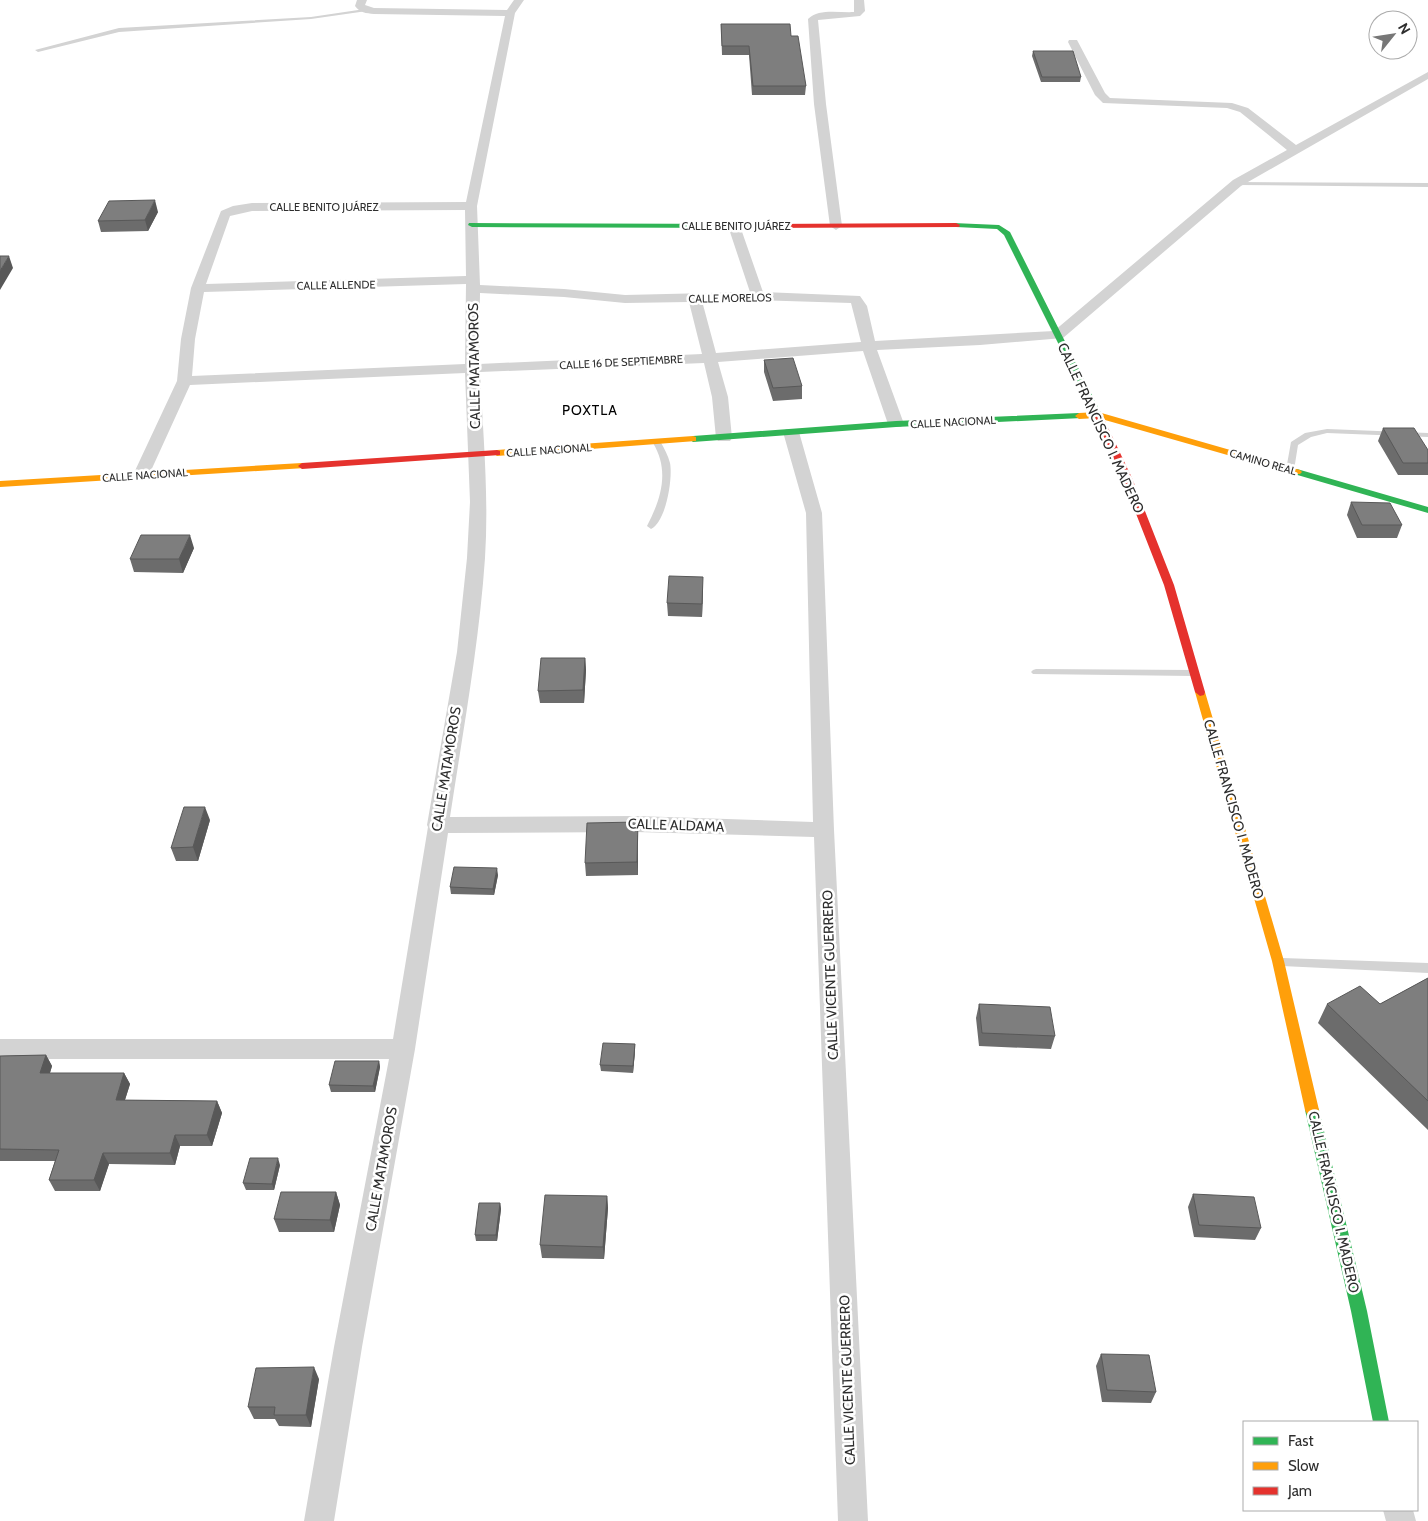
<svg xmlns="http://www.w3.org/2000/svg" width="1428" height="1521" viewBox="0 0 1428 1521" font-family="Cabin,sans-serif">
<style>
.lines{fill:none;stroke-linecap:round;stroke-linejoin:round}
.lane{fill:#d3d3d3;fill-rule:evenodd}
.street{fill:#d3d3d3;fill-rule:evenodd}
.fast{fill:#30b455;fill-rule:evenodd}
.slow{fill:#ff9f0a;fill-rule:evenodd}
.jam{fill:#e5322d;fill-rule:evenodd}
.wall{fill:#6c6c6c}
.shaded-wall{fill:#585858}
.building{fill:#7e7e7e;stroke:#585858}
.labels{text-anchor:middle;stroke-width:5;stroke-linejoin:round;paint-order:stroke}
.far-street-label{font-size:11px;fill:#2e2e2e;stroke:#fff}
.street-label{font-size:14px;fill:#2e2e2e;stroke:#fff}
.far-quarter-label{font-size:14px;letter-spacing:1px;fill:#000;stroke:#fff}
</style>
<rect width="100%" height="100%" fill="#fff"/>
<g class="lines">
<path class="lane" d="M365,9L367,11L311,19L119,32L38,52L35,50L119,28L311,17Z
M1235,182L1428,183V187L1237,185L1235,184Z
M1327,429L1428,433V437L1327,433L1311,437L1298,445L1294,470L1293,472H1287L1286,470L1291,442L1305,433Z
M654,441H660C664,448 668,455 670,463C673,478 666,522 651,529L647,526C661,499 670,471 653,443Z
M1036,669L1193,670L1198,673L1193,676L1033,674L1031,672L1033,670Z
M1282,958L1428,963V973L1282,966L1278,965L1276,962L1278,959Z"/>
<path class="street" d="M357,0H367L365,5L374,8L507,10L514,0H524L515,13L477,206L480,285L564,289L625,295L750,292L728,226L734,222L740,226L763,292L860,296L867,306L875,341L1054,331L1233,180L1287,150L1240,112L1227,108L1103,103L1095,95L1068,42L1069,40H1077L1105,93L1110,98L1232,103L1248,108L1296,145L1428,72V79L1241,186L1063,338L980,345L877,350L904,424L901,427H891L888,424L863,351L718,362L728,397L732,438L730,441H718L716,438L712,397L704,363L480,372C483,434 489,496 485,558C479,645 463,731 450,817L636,816L813,822L806,513L783,432L786,429H796L799,432L822,513L834,830L868,1521H838L814,837L636,832L448,833L415,1049L362,1347L334,1521H304L334,1347L389,1059H0V1039H393L428,827L427,825L457,652L467,558L470,502L465,373L190,385L149,475L147,478H135L133,475L177,381L181,339L191,288L221,211L233,206L252,203L466,202L505,16L374,14C366,13 360,13 355,6ZM465,210L466,276L206,284L230,216L252,211ZM466,284L465,364L192,376L195,339L204,292ZM480,293L564,297L625,303L689,302L702,354L479,364ZM758,300L851,303L861,342L716,353L702,301Z
M854,0H864L865,11L860,16L818,20L826,104L842,226L836,230L830,226L814,104L808,19C819,8 839,13 854,12Z
M1383,1510H1413L1416,1521H1386Z"/>
<path class="fast" d="M469,223L757,224L761,226L757,228L472,227L468,225Z
M953,223L999,225L1010,232L1103,417L1102,419H1096L1004,235L997,229L956,227L952,225Z
M1079,413L1083,416L1082,418L896,427L693,442L689,439L693,436L896,421Z
M1297,469L1428,507V513L1294,474L1292,472Z
M1312,1104L1317,1106L1319,1110L1367,1311L1389,1422H1373L1351,1311L1305,1110L1307,1106Z"/>
<path class="slow" d="M1098,412L1300,470L1302,472L1300,474H1294L1098,418L1079,419L1075,416L1079,413Z
M693,436L696,437V441L497,456L493,453L497,450Z
M302,463L306,466L305,468L0,487V481Z
M1200,688L1205,692L1284,961L1319,1110L1317,1114L1312,1116L1307,1114L1305,1110L1272,961L1195,692Z"/>
<path class="jam" d="M956,223L960,225L959,227L757,228L753,226L757,224Z
M1099,414L1103,417L1132,478L1174,585L1205,692L1204,695L1200,696L1195,692L1164,585L1122,478L1095,417Z
M497,450L500,451V455L302,469L298,466L302,463Z"/>
</g>
<path class="wall" d="M721,24L791,36L806,86L805,95H752L749,55H722Z
M1033,51L1081,77L1080,82H1041L1032,56Z
M158,212L148,231L101,232L98,221Z
M764,360L802,386V399L773,401L764,372Z
M1383,428L1428,450V475H1398L1378,441Z
M1351,502L1402,525L1397,538H1357L1347,515Z
M194,548L183,573L134,572L130,559Z
M703,590L702,617L668,616L667,603Z
M585,658L586,670L584,703H540L538,691Z
M210,820L198,861H176L171,848Z
M638,835V875L586,876L585,863Z
M498,875L494,895L451,894L450,887Z
M1428,978V1130L1318,1023L1327,1004H1380Z
M979,1004L1055,1036L1051,1049L979,1046L976,1018Z
M635,1044V1051L633,1073L601,1071L600,1065Z
M46,1055L52,1066L50,1073H124L130,1084L125,1100L217,1101L222,1113L212,1146H180L175,1165L109,1164L100,1191H55L49,1180L55,1161H0V1056Z
M379,1061L380,1067L375,1092H331L329,1085Z
M280,1165L274,1190H246L243,1183Z
M336,1192L340,1205L334,1232H279L274,1219Z
M1193,1194L1261,1228L1255,1240L1194,1237L1188,1207Z
M607,1196L608,1208L604,1259L542,1258L540,1245Z
M500,1203L501,1209L497,1241H476L475,1235Z
M1101,1354L1156,1392L1151,1403L1102,1402L1096,1366Z
M319,1379L311,1427L279,1426L275,1419H254L248,1407Z"/>
<path class="shaded-wall" d="M155,200L158,212L148,231L145,220Z
M9,256L13,268L0,290V271Z
M190,535L194,548L183,573L179,559Z
M703,577V590L702,617V604Z
M585,658L586,670L584,703L583,690Z
M205,807L210,820L198,861L193,847Z
M638,822V875L637,862Z
M497,868L498,875L494,895L493,889Z
M635,1044V1051L633,1073V1066Z
M46,1055L52,1066L46,1085L40,1073Z
M379,1061L380,1067L375,1092L373,1086Z
M124,1073L130,1084L121,1112L116,1100Z
M217,1101L222,1113L212,1146L207,1135Z
M175,1135L180,1146L175,1165L170,1153Z
M103,1153L109,1164L100,1191L94,1180Z
M278,1158L280,1165L274,1190L272,1184Z
M336,1192L340,1205L334,1232L330,1220Z
M607,1196L608,1208L604,1259L603,1247Z
M500,1203L501,1209L497,1241L496,1235Z
M314,1367L319,1379L311,1427L306,1415Z"/>
<path class="building" d="M721,24H790L791,36H798L806,86H753L749,46H722Z
M1033,51H1073L1081,77H1042Z
M155,200L145,220L98,221L109,201Z
M0,256H9L0,271Z
M793,358L802,386L773,388L764,360Z
M1383,428H1414L1428,450V463H1403Z
M1351,502L1390,503L1402,525H1362Z
M141,535H190L179,559H130Z
M669,576L703,577L702,604L667,603Z
M541,658H585L583,690L538,691Z
M184,807H205L193,847L171,848Z
M638,822L637,862L585,863L587,823Z
M454,867L497,868L493,889L450,887Z
M1428,978V1101L1327,1004L1360,986L1380,1004Z
M979,1004L1050,1007L1055,1036L982,1033Z
M603,1043L635,1044L633,1066L600,1065Z
M46,1055L40,1073H124L116,1100L217,1101L207,1135H175L170,1153H103L94,1180H49L59,1150L0,1149V1056Z
M335,1061H379L373,1086L329,1085Z
M250,1158H278L272,1184L243,1183Z
M281,1192H336L330,1220L274,1219Z
M1193,1194L1254,1197L1261,1228L1199,1225Z
M545,1195L607,1196L603,1247L540,1245Z
M479,1203H500L496,1235H475Z
M1101,1354L1149,1355L1156,1392L1107,1390Z
M314,1367L306,1415H274L275,1407H248L256,1368Z"/>
<g class="labels">
<g class="far-street-label">
<text x="324" y="211">CALLE BENITO JUÁREZ</text>
<text x="736" y="230">CALLE BENITO JUÁREZ</text>
<text transform="translate(336 285) rotate(-1)" y="4">CALLE ALLENDE</text>
<text transform="translate(730 298) rotate(-1)" y="4">CALLE MORELOS</text>
<text transform="translate(621 362) rotate(-3)" y="4">CALLE 16 DE SEPTIEMBRE</text>
<text transform="translate(953 422) rotate(-3)" y="4">CALLE NACIONAL</text>
<text transform="translate(549 450) rotate(-4)" y="4">CALLE NACIONAL</text>
<text transform="translate(1263 462) rotate(16)" y="4">CAMINO REAL</text>
<text transform="translate(145 475) rotate(-4)" y="4">CALLE NACIONAL</text>
</g>
<g class="street-label">
<text transform="translate(474 366) rotate(-91)" y="5">CALLE MATAMOROS</text>
<text transform="translate(1101 428) rotate(65)" y="5">CALLE FRANCISCO I. MADERO</text>
<text transform="translate(446 769) rotate(-81)" y="5">CALLE MATAMOROS</text>
<text transform="translate(1234 809) rotate(74)" y="5">CALLE FRANCISCO I. MADERO</text>
<text transform="translate(676 825) rotate(2)" y="5">CALLE ALDAMA</text>
<text transform="translate(830 975) rotate(-92)" y="5">CALLE VICENTE GUERRERO</text>
<text transform="translate(381 1169) rotate(-80)" y="5">CALLE MATAMOROS</text>
<text transform="translate(1334 1202) rotate(77)" y="5">CALLE FRANCISCO I. MADERO</text>
<text transform="translate(847 1380) rotate(-92)" y="5">CALLE VICENTE GUERRERO</text>
</g>
<g class="far-quarter-label">
<text x="590" y="415">POXTLA</text>
</g>
</g>
<rect x="1243" y="1421" width="175" height="90" fill="#ffffff" stroke="#ababab"/>
<rect x="1253" y="1437" width="25" height="8" fill="#30b455" stroke="#ababab"/>
<text x="1288" y="1446" font-size="15" fill="#2e2e2e">Fast</text>
<rect x="1253" y="1462" width="25" height="8" fill="#ff9f0a" stroke="#ababab"/>
<text x="1288" y="1471" font-size="15" fill="#2e2e2e">Slow</text>
<rect x="1253" y="1487" width="25" height="8" fill="#e5322d" stroke="#ababab"/>
<text x="1288" y="1496" font-size="15" fill="#2e2e2e">Jam</text>
<g transform="translate(1393 35) rotate(60)"><circle r="24" fill="#ffffff" stroke="#ababab"/>
<path d="M0-4L9 19L0 12L-9 19Z" fill="#777777"/>
<text y="-8" font-size="14" font-weight="bold" text-anchor="middle" fill="#2e2e2e">N</text>
</g>
</svg>
